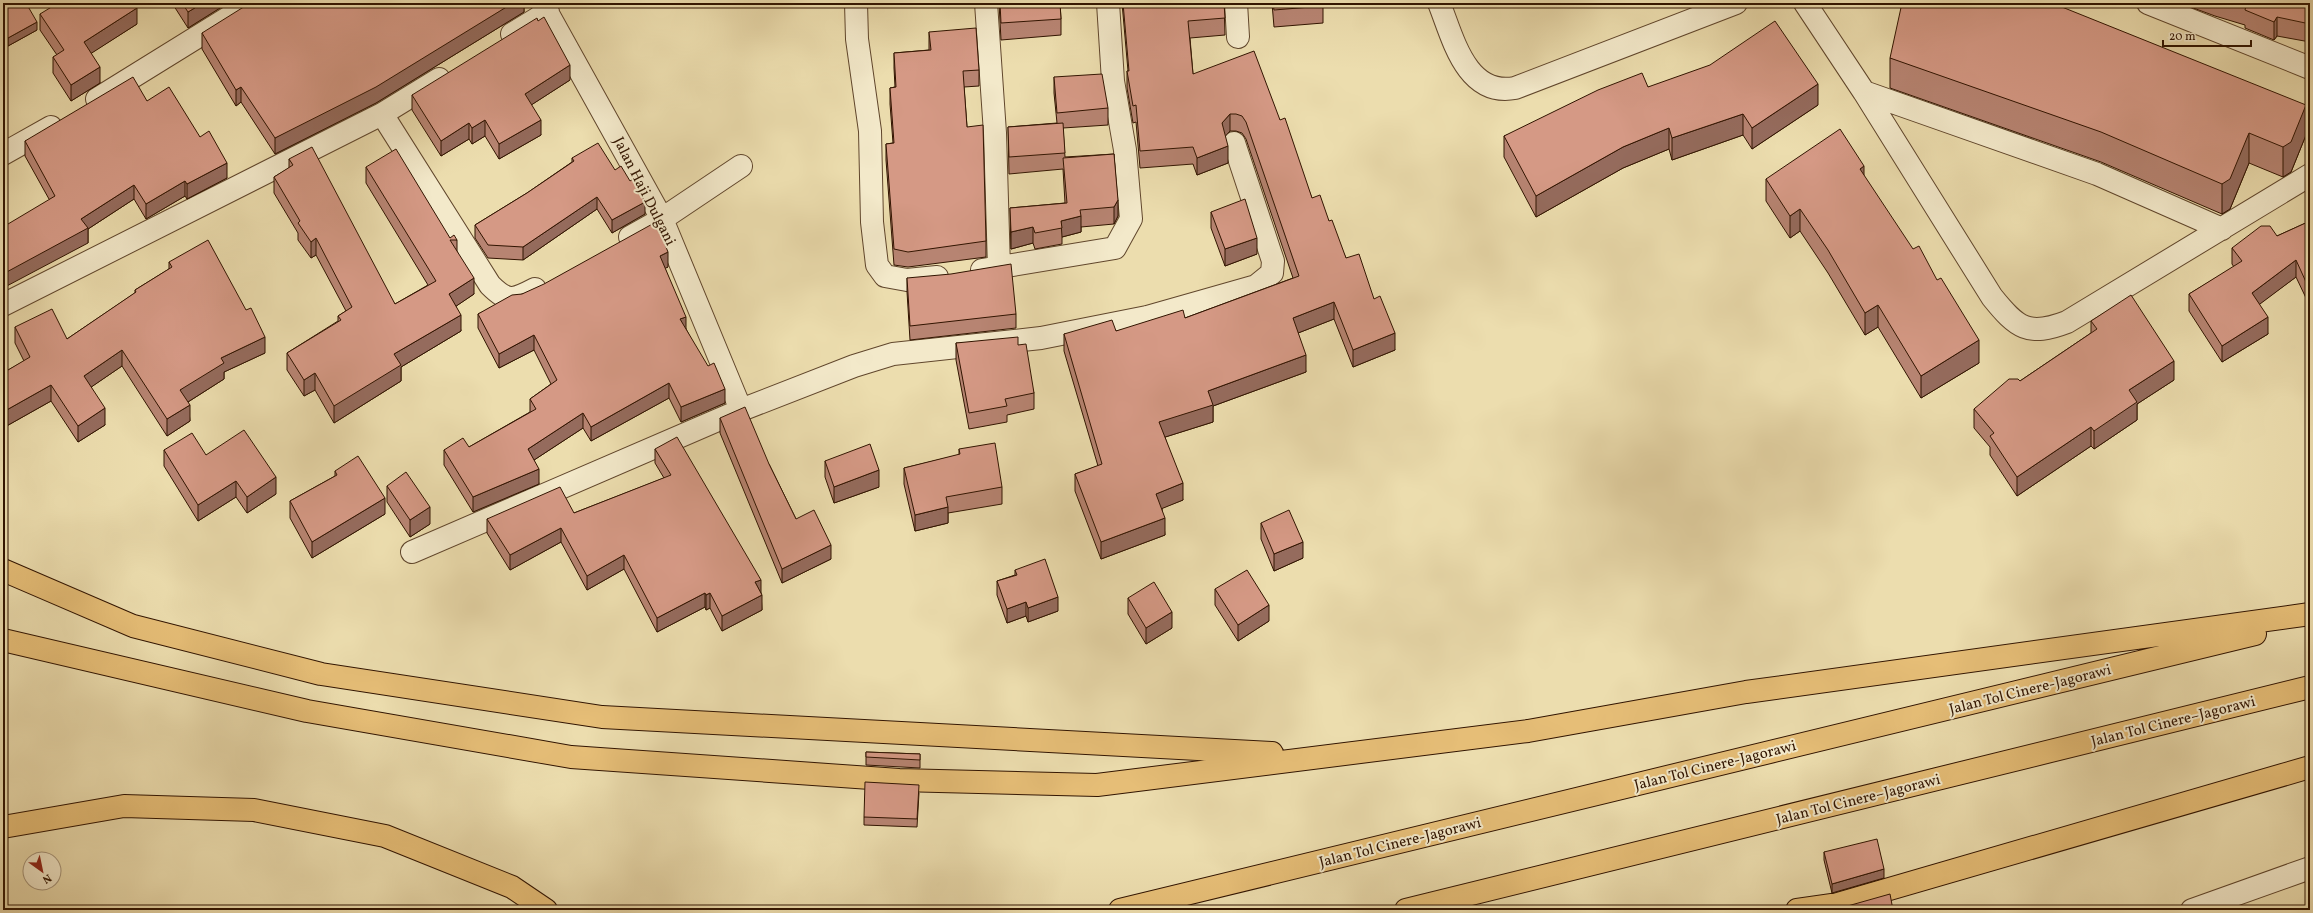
<svg xmlns="http://www.w3.org/2000/svg" width="2313" height="913" viewBox="0 0 2313 913" font-family="Vollkorn,serif">
<style>
.lines{fill:none;stroke-linecap:round;stroke-linejoin:round}
.minor-casing{stroke:#60462c;stroke-width:24}
.motorway-casing{stroke:#311400;stroke-width:24}
.minor{stroke:#f3e9ca;stroke-width:22}
.motorway{stroke:#e6be77;stroke-width:22}
.wall{fill:#b78472;stroke:#311400}
.shaded-wall{fill:#956b5d;stroke:#311400}
.building{fill:#d59985;stroke:#311400}
.labels{text-anchor:middle;stroke-width:4;stroke-linejoin:round;paint-order:stroke}
.street-label{font-size:15px;fill:#311400;stroke:#f3e9ca}
</style>
<rect width="100%" height="100%" fill="#ecddae"/>
<filter id="stains"><feTurbulence type="fractalNoise" baseFrequency=".005" numOctaves="4"/><feColorMatrix values="0 0 0 0 .2 0 0 0 0 .09 0 0 0 0 .02 0 0 0 .5 -.17"/></filter>
<radialGradient id="worn" r=".72"><stop offset=".6" stop-color="#630" stop-opacity="0"/><stop offset="1" stop-color="#630" stop-opacity=".3"/></radialGradient>
<g class="lines">
<defs>
<path id="minor" d="M542,3L662,219L741,410
M856,3L857,39L870,131L872,222L877,265L885,276L907,280L937,277
M986,3L995,133L999,268
M1236,3L1238,37
M1439,3C1453,38 1466,97 1515,88L1736,3
M1805,3L1864,92L1992,297C2017,328 2028,337 2067,322L2310,175
M2148,3L2310,68
M512,34L548,12
M1864,92L2097,174L2222,229
M97,99L252,3
M382,114L490,285C508,303 514,300 535,289
M3,154L51,127
M630,237L662,219L741,166
M982,270L1115,248L1131,219L1125,150L1113,81L1108,3
M3,305L382,114L439,79
M412,552L741,410L854,366L893,354L1041,338L1147,317L1256,286L1272,273L1273,261L1234,143
M2192,910L2310,868"/>
<path id="motorway" d="M3,570L133,626L321,674L602,717L1272,753
M3,640L307,711L571,757L899,780L1097,785L1528,731L1746,692L2310,614
M3,827L124,806L254,810L385,836L512,887L546,910
M1120,910L2255,634
M1406,910L2310,687
M1797,910L1832,905
M1817,910L2310,767"/>
</defs>
<use href="#minor" class="minor-casing"/>
<use href="#motorway" class="motorway-casing"/>
<use href="#minor" class="minor"/>
<use href="#motorway" class="motorway"/>
</g>
<path class="wall" d="M3,3L37,30L8,46L3,37Z
M172,3H228L188,28Z
M524,3V12L376,103L275,154L241,102L236,106L202,49V33Z
M999,3H1060L1061,19V35L1001,40Z
M1122,3H1224L1225,35L1190,38L1193,74L1280,120L1312,198L1329,221L1346,258L1374,299L1395,350L1353,367L1334,319L1298,333L1306,372L1213,406V422L1165,437L1183,500L1162,508L1165,535L1101,559L1075,491V474L1098,466L1064,351V334L1116,331L1185,318L1293,278L1246,139L1242,133L1236,131H1230L1225,136L1228,163L1197,175L1193,164L1140,168L1136,122L1133,123L1127,88V71H1128Z
M1272,3H1323V23L1274,27Z
M2188,3H2310V42L2277,36L2274,40L2245,28V25L2215,16L2188,6Z
M40,14L137,24L91,53L100,83L71,101L53,73V57L57,55L40,30Z
M929,32L979,70V86L964,87L967,127L986,241V257L908,267L894,265L886,160V144L893,143L890,104V88L895,87L894,68V53L929,50Z
M1890,58L2306,135L2291,172L2283,177L2249,163L2230,209L2222,214L2101,162L1890,88Z
M1054,77L1108,108V125L1063,128L1065,157L1114,154L1118,216L1114,224L1081,227V232L1062,237V244L1035,249L1033,243L1011,249L1010,208L1065,203L1063,169L1009,174L1008,127L1057,123L1054,93Z
M570,80L531,105L541,135L499,159L485,136L472,144L469,139L441,156L412,110V95Z
M1648,87L1818,105L1752,149L1743,135L1672,160L1669,149L1623,168L1536,217L1504,157V136Z
M147,101L200,137L227,178L187,199L185,196L146,219L134,199L88,229V243L49,199L25,156V141Z
M572,158L615,170L645,214L612,233L597,209L523,260L488,258L475,238V225L527,193L572,162Z
M289,159L395,304L428,285L366,183V167L450,238L457,240V251L474,294L456,306L461,331L401,367V381L334,423L315,390L304,396L287,370V353L338,321V316L346,311L316,255L311,258L298,240V233L274,193V177L289,168Z
M1864,176L1979,363L1921,398L1878,327L1865,335L1828,273L1800,231L1790,238L1766,201V179Z
M1211,212L1257,254L1225,266L1211,228Z
M2310,221V296L2306,298L2296,277L2259,304L2268,334L2222,362L2189,311V294L2234,267L2232,264V248L2277,236Z
M169,262L265,353L224,372V379L188,402L190,421L167,436L122,366L91,387L105,425L78,442L51,401L3,428V373L24,361L15,343V327L67,339L135,293V290L169,269Z
M668,267L665,268L686,329L725,403L681,422L669,398L591,441L583,428L534,460L539,484L473,512L444,465V450L469,447L530,412V399L551,384L534,350L499,368L478,328V314L522,294Z
M907,278L1016,314V328L910,340L907,292Z
M2091,321L2174,380L2137,404V420L2094,449L2091,446L2017,496L1990,455V447L1974,428V409L2020,381L2091,333Z
M956,343L1018,345L1034,393V409L1007,415V422L969,429L956,360Z
M720,418L769,464L796,519L831,559L782,583L720,433Z
M655,449L761,593L762,610L722,631L710,608L706,610L705,607L657,632L624,569L587,590L561,542L510,570L487,533V519L574,513L664,478L655,463Z
M959,449L1002,487V504L948,513V523L915,531L904,484V468L959,455Z
M164,450L206,455L276,494L247,513L236,497L198,521L164,466Z
M825,461L879,487L834,503L825,477Z
M335,471L385,514L312,558L290,518V501L335,476Z
M387,486L430,524L410,537L387,502Z
M1261,523L1303,558L1274,571L1261,539Z
M1015,570L1058,611L1028,622L1026,616L1007,623L997,595V581L1015,575Z
M1215,589L1269,621L1238,641L1215,605Z
M1128,598L1172,628L1146,644L1128,614Z
M866,752L920,754V768L866,765Z
M919,793L917,827L864,825V817Z
M1824,852L1884,878L1832,893L1824,860Z"/>
<path class="shaded-wall" d="M203,3H228L188,28V12Z
M513,3H524V12L376,103L275,154V138Z
M137,8V24L84,58V42Z
M2277,17V36L2274,40V22Z
M37,22V30L8,46V38Z
M570,65V80L525,109V94Z
M100,67V83L71,101V85Z
M1818,84V105L1752,149V128Z
M241,87V102L236,106V90Z
M2306,105V135L2291,172L2283,177V147Z
M1230,114V131L1222,140V123Z
M1743,114V135L1672,160V138Z
M485,120V136L472,144V128Z
M541,120V135L499,159V144Z
M469,123V139L441,156V141Z
M1669,128V149L1623,168L1536,217V196L1623,147Z
M2249,133V163L2230,209L2222,214V184Z
M1228,146V163L1197,175V158Z
M227,163V178L187,199V184Z
M1864,166V188L1860,169Z
M185,181V196L146,219V204Z
M134,185V199L88,229V243L3,288V274L81,219Z
M597,197V209L523,260V247Z
M1118,200V216L1114,224V207Z
M645,202V214L612,233V220Z
M1800,209V231L1790,238V216Z
M1081,216V232L1062,237L1061,221Z
M1033,227V243L1011,249V232Z
M316,238V255L311,258V242Z
M1257,238V254L1225,266V249Z
M668,252V267L660,271V256Z
M2296,260V277L2252,310V293Z
M474,278V294L449,311V294Z
M2310,280V296L2306,298V282Z
M1334,302V319L1293,335V318Z
M1878,305V327L1865,335V313Z
M461,315V331L401,367V381L334,423V406L394,354Z
M686,317V332L680,319Z
M2268,317V334L2222,362V346Z
M1395,333V350L1353,367V350Z
M534,335V350L499,368V354Z
M265,337V353L224,372V379L180,407V390L221,358Z
M1979,340V363L1921,398V376Z
M122,350V366L84,392V376Z
M1306,355V372L1213,406V422L1159,439V422L1208,391Z
M2174,361V380L2137,404V420L2094,449V431L2129,390Z
M315,373V390L304,396V380Z
M669,383V398L591,441V427Z
M51,385V401L3,428V412Z
M725,389V403L681,422V407Z
M190,405V421L167,436V419Z
M105,408V425L78,442V426Z
M583,413V428L528,464V449Z
M2091,427V446L2017,496V477Z
M539,469V484L473,512V497Z
M879,470V487L834,503V487Z
M276,477V494L247,513V497Z
M236,481V497L198,521V505Z
M1183,483V500L1156,511V494Z
M385,498V514L312,558V542Z
M430,507V524L410,537V520Z
M948,507V523L915,531V515Z
M1165,518V535L1101,559V542Z
M561,528V542L510,570V555Z
M1303,542V558L1274,571V554Z
M831,545V559L782,583V569Z
M624,555V569L587,590V576Z
M761,580V594L755,582Z
M705,593V607L657,632V618Z
M710,593V608L706,610V595Z
M762,595V610L722,631V616Z
M1058,597V611L1028,622V608Z
M1026,602V616L1007,623V609Z
M1269,605V621L1238,641V625Z
M1172,612V628L1146,644V628Z
M1884,869V878L1832,893V884Z"/>
<path class="building" d="M3,3H26L37,22L8,38L3,29Z
M58,3H134L137,8L84,42L100,67L71,85L53,57L64,50L40,14Z
M182,3H203L188,12Z
M250,3H513L376,87L275,138L241,87L236,90L202,33Z
M1000,3H1060L1061,19L1001,23Z
M1123,3H1224L1225,18L1188,21L1193,74L1254,51L1280,120L1285,118L1312,198L1320,195L1329,221L1332,220L1346,258L1359,254L1374,299L1380,296L1395,333L1353,350L1334,302L1293,318L1306,355L1208,391L1213,405L1159,422L1183,483L1156,494L1165,518L1101,542L1075,474L1102,464L1064,334L1112,320L1116,331L1183,310L1185,318L1299,276L1246,122L1242,116L1236,114H1230L1222,123L1228,146L1197,158L1193,147L1140,151L1136,105L1133,106L1127,71H1129Z
M1273,3H1323V6L1274,10Z
M1902,3H2052L2306,105L2291,142L2283,147L2249,133L2230,179L2222,184L2101,132L1890,58Z
M2234,3H2310V24L2277,17L2274,22L2245,10L2246,6Z
M544,17L570,65L525,94L541,120L499,144L485,120L472,128L469,123L441,141L412,95L537,18L538,21Z
M1775,21L1818,84L1752,128L1743,114L1672,138L1669,128L1623,147L1536,196L1504,136L1598,90L1642,73L1648,87L1710,65Z
M976,28L979,70L963,71L967,127L983,125L986,241L908,252L894,249L886,144L894,143L890,88L896,87L894,53L931,50L929,32Z
M1102,74L1108,108L1057,113L1054,77Z
M133,77L147,101L169,87L200,137L209,131L227,163L187,184L185,181L146,204L134,185L81,219L88,228L3,274V227L55,196L25,141Z
M1063,123L1065,153L1009,157L1008,127Z
M1840,129L1864,166L1860,169L1913,249L1919,246L1937,280L1941,278L1979,340L1921,376L1878,305L1865,313L1828,250L1800,209L1790,216L1766,179Z
M598,143L615,170L621,166L630,181L633,179L645,202L612,220L597,197L523,247L488,245L475,225L527,193L574,161L572,158Z
M312,147L395,304L436,281L366,167L396,149L450,238L454,235L457,240H450L474,278L449,294L461,315L394,354L401,365L334,406L315,373L304,380L287,353L341,320L338,316L352,307L316,238L311,242L298,223L300,221L274,177L293,165L289,159Z
M1114,154L1118,200L1114,207L1080,210L1081,216L1061,221L1062,228L1035,233L1033,227L1011,232L1010,208L1067,203L1063,158Z
M1245,199L1257,238L1225,249L1211,212Z
M2310,221V280L2306,282L2296,260L2252,293L2268,317L2222,346L2189,294L2242,261L2232,248L2261,226H2270L2277,236Z
M656,222L668,252L660,256L686,317L680,319L708,366L714,363L725,389L681,407L669,383L591,427L583,413L528,449L539,469L473,497L444,450L463,438L469,447L536,409L530,399L557,380L534,335L499,354L478,314L512,295L522,294L544,284Z
M208,240L246,310L251,308L265,337L221,358L224,363L180,390L190,405L167,419L122,350L84,376L105,408L78,426L51,385L3,412V373L30,357L15,327L52,309L67,339L136,292L135,290L172,267L169,262Z
M1011,264L1016,314L910,326L907,278L951,274Z
M2131,295L2174,361L2129,390L2137,402L2094,431L2091,427L2017,477L1990,436L1994,433L1974,409L2009,379H2018L2020,381L2097,329L2091,321Z
M1018,337V345L1026,344L1034,393L1005,399L1007,406L969,413L956,343Z
M745,407L769,464L796,519L814,510L831,545L782,569L720,418Z
M244,430L276,477L247,497L236,481L198,505L164,450L192,433L206,455Z
M677,437L761,580L755,582L762,595L722,616L710,593L706,595L705,593L657,618L624,555L587,576L561,528L510,555L487,519L560,487L574,513L671,475L655,449Z
M995,443L1002,487L946,497L948,507L915,515L904,468L960,454L959,449Z
M870,444L879,470L834,487L825,461Z
M358,456L385,498L312,542L290,501L337,475L335,471Z
M406,472L430,507L410,520L387,486Z
M1289,510L1303,542L1274,554L1261,523Z
M1045,559L1058,597L1028,608L1026,602L1007,609L997,581L1017,575L1015,570Z
M1247,570L1269,605L1238,625L1215,589Z
M1154,582L1172,612L1146,628L1128,598Z
M866,752L920,754V760L866,757Z
M865,782L919,785L917,819L864,817Z
M1877,839L1884,869L1832,884L1824,852Z
M1890,894L1893,910H1837V909Z"/>
<g class="labels">
<g class="street-label">
<text transform="translate(645 191) rotate(63)" y="5">Jalan Haji Dulgani</text>
<text transform="translate(2030 689) rotate(-14)" y="5">Jalan Tol Cinere-Jagorawi</text>
<text transform="translate(2173 721) rotate(-14)" y="5">Jalan Tol Cinere–Jagorawi</text>
<text transform="translate(1715 765) rotate(-14)" y="5">Jalan Tol Cinere-Jagorawi</text>
<text transform="translate(1858 799) rotate(-14)" y="5">Jalan Tol Cinere–Jagorawi</text>
<text transform="translate(1400 842) rotate(-14)" y="5">Jalan Tol Cinere-Jagorawi</text>
</g>
</g>
<rect width="2313" height="913" fill="none" stroke="#ecddae" stroke-width="16"/>
<rect x="4" y="4" width="2305" height="905" fill="none" stroke="#311400" stroke-width="2"/>
<rect x="8" y="8" width="2297" height="897" fill="none" stroke="#311400"/>
<g transform="translate(42 871) rotate(147)"><circle r="19" fill="#f3e9ca" stroke="#a59479"/>
<path d="M0-3L7 15L0 10L-7 15Z" fill="#8f2418"/>
<text y="-6" font-size="11" font-weight="bold" text-anchor="middle" fill="#311400">N</text>
</g>
<path d="M2163 40v6h88v-6" fill="none" stroke="#311400" stroke-width="2"/>
<text x="2169" y="40" font-size="12" fill="#311400" stroke="#f3e9ca" stroke-width="3" paint-order="stroke">20 m</text>
<rect width="100%" height="100%" filter="url(#stains)"/>
<rect width="100%" height="100%" fill="url(#worn)"/>
</svg>
